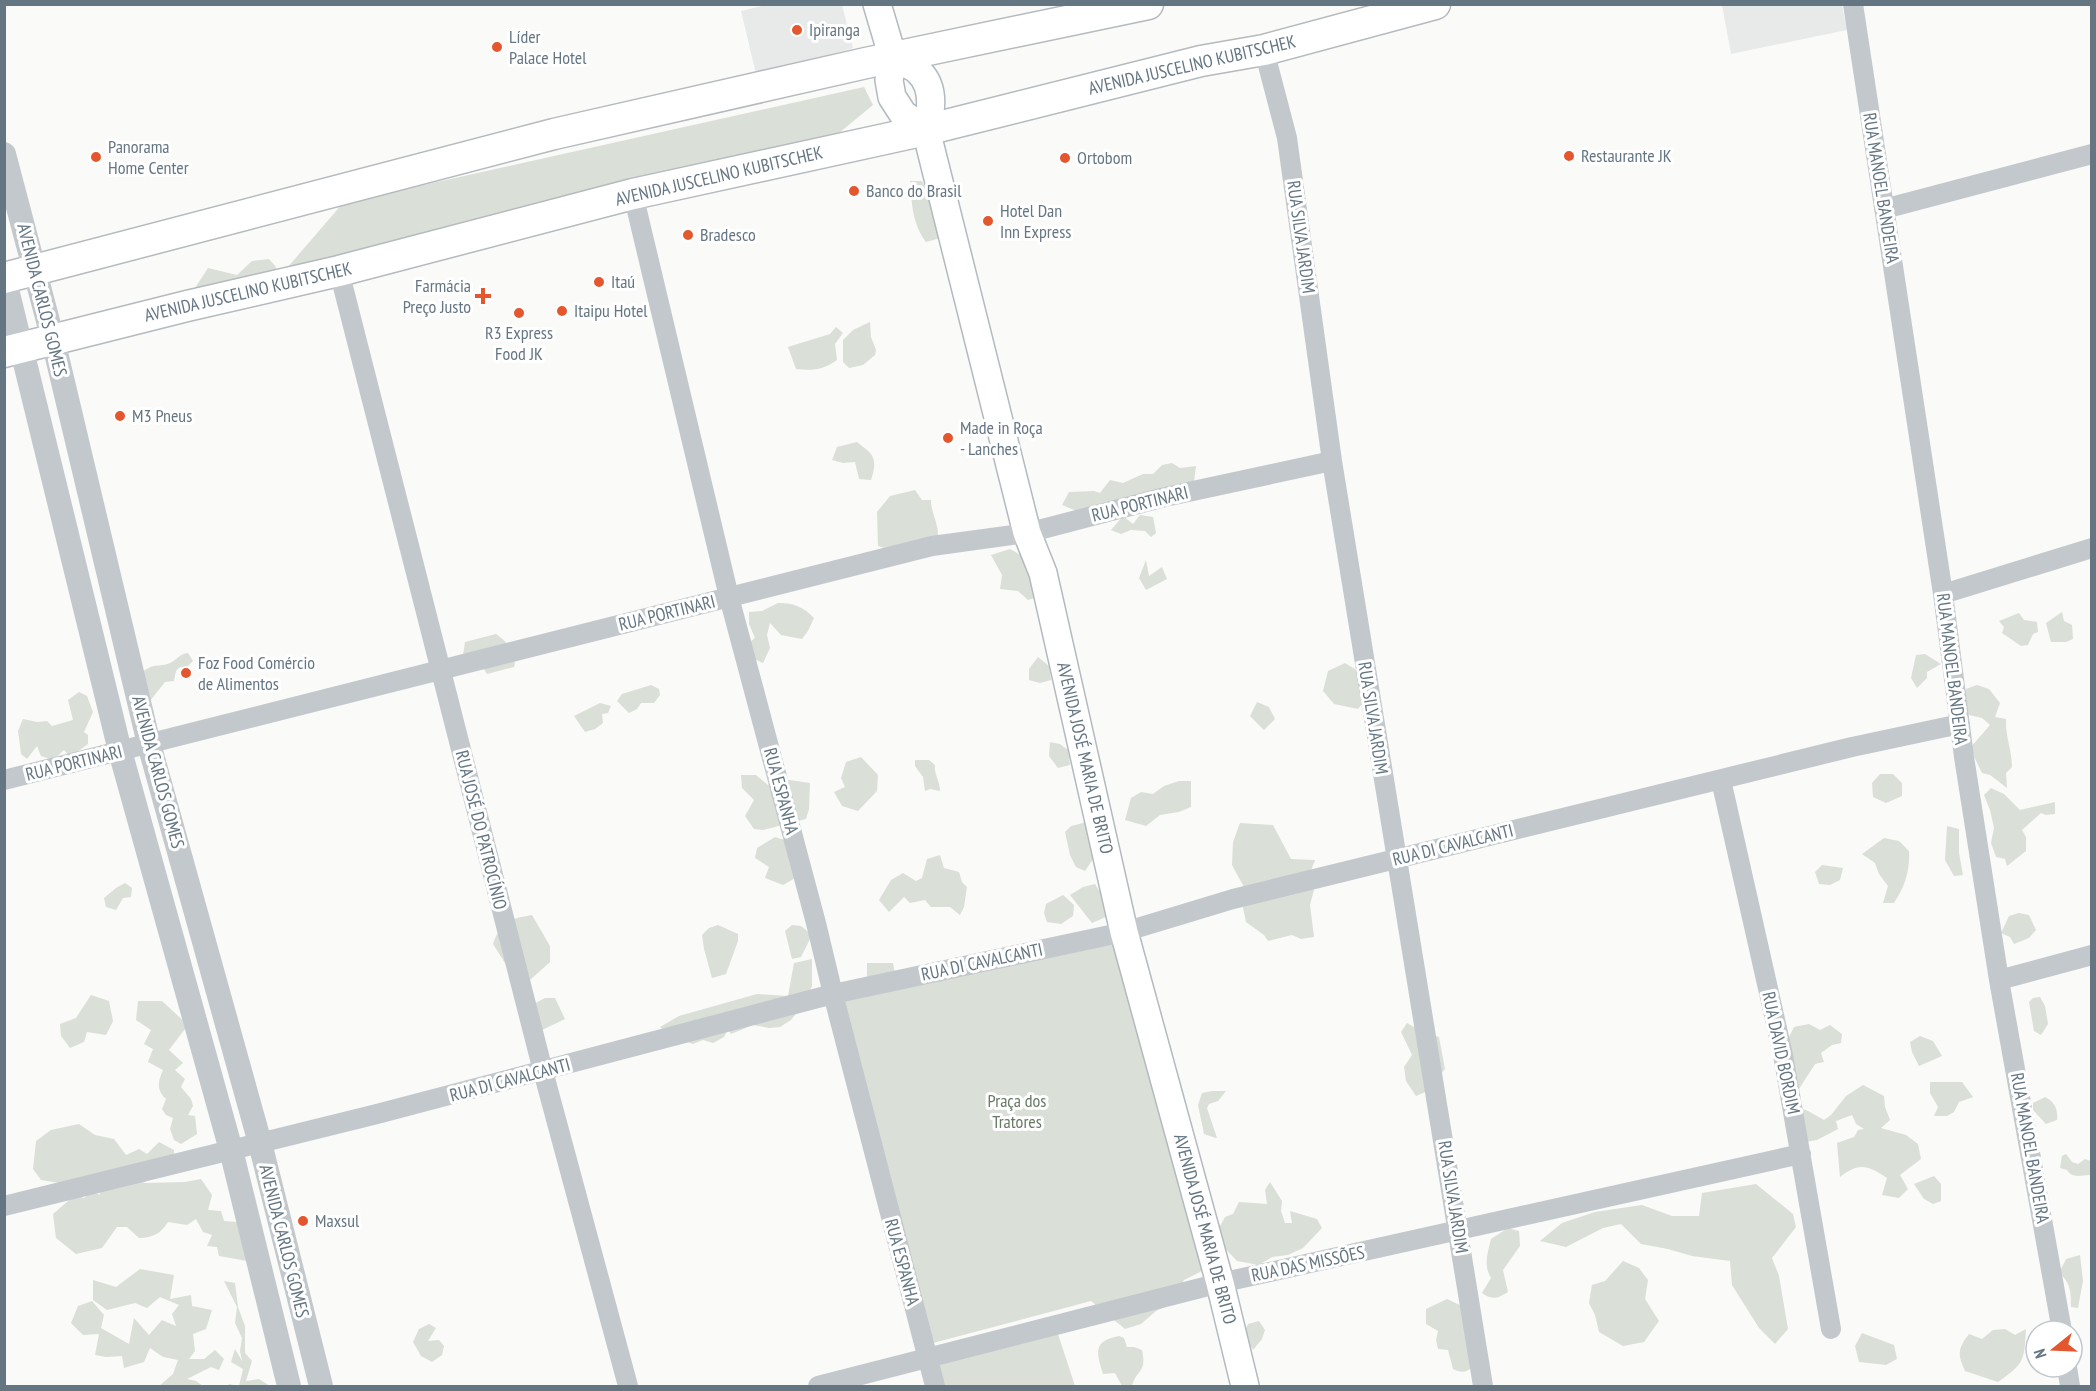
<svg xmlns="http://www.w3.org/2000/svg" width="2096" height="1391" viewBox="0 0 2096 1391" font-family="'PT Sans Narrow',sans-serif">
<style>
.built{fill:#e8e9e9}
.green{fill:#dadfd7}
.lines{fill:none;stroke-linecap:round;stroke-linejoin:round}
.secondary-casing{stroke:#b3babf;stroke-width:30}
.primary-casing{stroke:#b5babe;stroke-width:33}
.minor{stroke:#c3c8cc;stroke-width:20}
.tertiary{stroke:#c3c8cc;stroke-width:24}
.secondary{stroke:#fff;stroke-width:27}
.primary{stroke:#fff;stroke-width:30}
.poi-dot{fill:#e4572e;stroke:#fff;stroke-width:2}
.labels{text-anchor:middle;stroke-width:6;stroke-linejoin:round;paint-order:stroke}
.poi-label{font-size:18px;fill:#657683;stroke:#fff;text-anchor:start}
.street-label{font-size:18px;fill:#657683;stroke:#fff}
.park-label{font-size:18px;fill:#687a64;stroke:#fff}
</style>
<rect width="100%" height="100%" fill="#fafaf8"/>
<path class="built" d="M766,5H842L853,48L757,78L741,11Z
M1722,5H1842L1847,30L1731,54Z"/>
<path class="green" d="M864,87L873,105L828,142L287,268L343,203Z
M910,181H922L931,200L944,237L926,242C912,223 912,204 910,181Z
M269,259L276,267L278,281L206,299L195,288L208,268L237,275L252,261Z
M870,322L871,337L876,350L875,355L863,365L849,368L843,362V340L853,330Z
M836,327L843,333L835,344L837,360C823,370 812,371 796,369L788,347L830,334Z
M857,442C874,455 878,458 871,480L859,479L855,462L843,463L832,460L837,447Z
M1172,463L1180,468L1196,466L1193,490H1180L1162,487L1148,497L1084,514L1062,505L1069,492L1094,491L1100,493L1110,480L1123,483L1143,474H1153L1162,465Z
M915,490L922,500H931C931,513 938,522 938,535L926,545L892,550L878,546L877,512L890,496Z
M1140,515L1153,517L1156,533L1151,537L1145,531L1131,530L1121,534L1111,530L1123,516L1133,524Z
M1010,549L1024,557L1038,597L1028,600L1018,591L1000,589L1002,575L991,555Z
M1146,560L1149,576L1162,567L1167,579L1146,590L1139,578Z
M778,603C794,603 804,607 814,618L808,631L802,639L781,635L770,623L767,635L770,648L763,663L750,657L747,644L755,638L749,624V612L762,611Z
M2062,612L2064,621L2072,625L2073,639L2066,642H2051L2046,623Z
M2019,613L2024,620L2037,622L2038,632L2033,634L2028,645L2021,646L2002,633L2004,627L1999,621Z
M496,634C507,642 518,652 514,667L487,674L482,666L463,655L465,642Z
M188,653L193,661L185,669L180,667L176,671L174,681L165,682L150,701L142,672C156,662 158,668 170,663C177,660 179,654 188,653Z
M1925,654L1941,664L1927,672V678L1917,688L1911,678L1916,655Z
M1038,657L1049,666L1051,680L1040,683L1029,680V669Z
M1345,663L1358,671L1367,698L1358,709L1334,704L1323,691L1328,671Z
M651,685L659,689L660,695L654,703H641L637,709L629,713L617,701L622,694Z
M1977,685L1989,689L2000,703L1995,717L2006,719C2005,736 2012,750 2012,767L2006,773L2007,788L1990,775L1982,773L1970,748L1990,725L1982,718L1969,715L1961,701L1966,689Z
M79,692L87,696L93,712L84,732L88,735V744L70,757L64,750L53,760L41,756L37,746L27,759L21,754L18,731L23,719L37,722L47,721L52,726L73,720L68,700Z
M1257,702L1269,707L1275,719L1264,730L1250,716Z
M600,703L611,706L608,713L602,714L603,723L595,729L585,732L574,716Z
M1050,742L1060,744L1068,750L1070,765L1058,768L1049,756Z
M861,757L878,775L877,791L858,811L842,806L834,792L845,787L841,778L846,762Z
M915,760H929L935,765C934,775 940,781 940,791L930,789L925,791L923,777L915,766Z
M1880,774H1893L1902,783V796L1886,803L1873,797L1872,783Z
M741,775H756L768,785L783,779L810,783L809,809L806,819L763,830L754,829L745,816L754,800L742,788Z
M1179,781H1191V807L1179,812L1160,815L1146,826L1125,820L1131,798L1141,792L1153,794L1164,786Z
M1991,788L2004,794L2020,810L2055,802V814L2046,815L2041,813L2022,830L2026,837V851L2007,866L2005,859L1996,857L1991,843L1994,828L1990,810L1984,795Z
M1087,822L1097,853L1085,871L1076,867L1070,855L1065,832L1071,826Z
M1240,823L1273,825L1291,859L1315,860L1305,886L1314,890L1310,905L1314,937L1301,939L1292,935L1268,941L1264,935L1246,922L1242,903L1246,891L1232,865L1233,842Z
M1947,826L1959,829V853L1963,875L1954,876L1945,860Z
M775,837L797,844L803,869L792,880L783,885L765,878L769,867L755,858L757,848Z
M1884,838L1899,841L1909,851C1910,871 1905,886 1894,903H1883L1888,886L1879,874L1875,863L1862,854Z
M940,855L944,868L959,872L962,882L967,887L964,907L960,915L950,907H931L925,900L910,903L904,897L889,912L879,900L891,880L903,873L916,881L922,878L927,859Z
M1822,865L1843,868L1840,880L1830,885L1819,884L1815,872Z
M125,883L132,888L131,897L123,898L116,910L106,907L104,898L116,888Z
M1095,884L1105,900L1108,916L1092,923L1070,895L1083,887Z
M1063,895L1074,905L1073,916L1061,924L1047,922L1044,913L1046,904Z
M2019,913L2029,915L2036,930L2029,938L2014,944L2010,937L2001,933L2009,916Z
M532,915L550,946V962L530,980L510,971L493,944C501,921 510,919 532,915Z
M718,925L738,934V941L726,974L712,978L704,949L702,935L709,928Z
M792,925L801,926L812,935L801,957L792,959L785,931Z
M1124,934L1186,1212L1212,1228L1217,1254L1200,1272L1184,1280L1171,1304L1156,1311L1141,1324L1125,1329L1091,1301L933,1343L837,1003L867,978V963H893L897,984Z
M812,959V986L799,1010L791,1020L780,1027L769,1028L753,1025L731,1034L728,1029L724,1037L713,1043L703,1040L693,1044L673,1037L660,1027L679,1016L757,994L788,996L794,963Z
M91,995L109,1001L113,1021L106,1035L87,1032L84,1042L70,1048L61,1036L60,1024L76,1018Z
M2040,997L2045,1006L2048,1024L2041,1035L2034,1031L2029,1002L2033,998Z
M545,998H555L565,1019L542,1030L530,1006Z
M138,1001H162L188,1025L169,1050L183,1063L175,1070L185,1079L181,1087L191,1099L193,1106L188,1115L195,1116L197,1134L181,1144L174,1140L170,1129L173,1118L166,1115L162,1109L166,1099C156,1090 158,1081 163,1070L148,1062L153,1049L144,1044L151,1030L136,1020Z
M1407,1023L1419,1030L1439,1037L1445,1069L1425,1092L1416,1096L1406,1081L1404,1067L1412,1055L1401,1032Z
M1809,1024L1820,1030L1830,1025L1842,1034L1841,1043L1832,1045L1821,1053L1824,1062L1815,1064L1799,1089L1788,1039L1794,1027Z
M1920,1036L1933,1041L1942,1056L1919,1066L1912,1052L1910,1042Z
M1930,1082H1962L1973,1097L1959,1102L1954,1112L1947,1116H1934L1938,1107L1930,1093Z
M1863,1085L1884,1096L1885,1107L1890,1120L1881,1128L1906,1135L1918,1144L1921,1159L1900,1175L1908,1189L1899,1198L1882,1195L1887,1178C1868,1165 1859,1162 1840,1177L1837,1143L1854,1137L1858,1130L1864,1129L1856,1124L1852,1115L1836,1121L1838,1129L1817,1140L1799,1143L1785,1126L1793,1105L1808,1111L1824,1120L1831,1115L1846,1096Z
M1212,1091H1226L1218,1101L1209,1104L1207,1108L1217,1138H1216L1204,1134L1198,1105L1202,1093Z
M2045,1097C2055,1102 2058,1109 2057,1120L2046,1124L2033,1110V1103Z
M79,1124L95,1135L114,1139L126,1155L139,1149L147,1154L159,1142L174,1150L173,1174L156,1175L143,1183L185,1182L201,1179L212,1195L208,1210L221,1211L224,1221L237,1222L247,1261L219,1256L217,1247L207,1246L212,1235L203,1232L196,1219L187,1225L168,1222C161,1233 153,1238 139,1238L127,1227H117L102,1248L76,1254L56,1238L53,1214L75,1195L84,1198L92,1191L100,1195L99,1189L41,1180L33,1169L36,1141L51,1130Z
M2066,1154L2072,1162L2078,1164L2085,1159L2091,1161V1175C2083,1174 2073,1180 2067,1170L2060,1168L2062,1156Z
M1934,1176L1941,1184V1201L1933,1204L1924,1199L1914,1184Z
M1270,1182L1282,1201L1281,1211L1285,1223H1292L1290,1211L1317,1219L1322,1228L1303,1248L1288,1255L1272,1257L1259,1265L1237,1261L1218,1241L1220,1226L1225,1217L1233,1214L1239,1202L1267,1204L1265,1190Z
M1756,1184L1793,1214L1796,1227L1772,1258L1779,1276L1788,1329L1775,1344L1759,1328L1732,1285L1730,1261L1692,1256L1668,1249L1641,1244L1621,1224L1603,1228L1566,1247L1540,1241L1562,1223L1595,1212L1642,1205L1672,1216H1699L1702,1193Z
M1508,1228L1519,1231L1520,1246L1503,1270L1508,1292C1498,1298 1493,1301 1482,1293L1491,1278C1483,1265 1488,1252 1491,1239Z
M2080,1255L2083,1281L2078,1308L2071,1307C2071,1292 2071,1283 2059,1273L2066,1259Z
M1623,1261L1639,1268L1648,1280L1645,1299L1659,1321L1644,1342L1623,1346L1599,1332L1595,1315L1589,1303L1592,1285L1605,1281Z
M140,1269L174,1275L170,1299L191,1295L192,1306L212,1310L206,1329L193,1334L195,1351L189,1359H204L215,1350L224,1359L219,1370L211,1367L187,1379L196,1381L203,1386H159L173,1374L178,1360L163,1357L150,1348L144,1362L124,1368L122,1356L106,1357L95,1355L99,1334L83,1335L71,1323L78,1306L92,1301L104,1315L101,1328L129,1344L134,1318L149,1335L162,1320L176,1326L172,1314L179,1305L160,1297L147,1308L135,1303L107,1310L93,1300V1280L116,1287Z
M224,1281L235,1283L238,1307L245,1326V1353L252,1361L246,1381L259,1379L270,1386H228L229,1384L239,1386L243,1369L231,1362L235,1349L242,1361L240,1351L242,1338L235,1323L237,1307Z
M1447,1299L1464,1307L1475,1363C1469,1372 1463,1374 1453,1369L1448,1350L1438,1349L1436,1340L1438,1331L1426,1324V1309Z
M1259,1321L1265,1330L1262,1339L1253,1350L1243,1334L1248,1324Z
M429,1324L436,1328L428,1341L439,1340L444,1346L442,1355L432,1362L421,1356L413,1342L419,1329Z
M2005,1329L2015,1335L2026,1329C2024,1361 2025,1363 1998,1382L1965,1371C1957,1354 1958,1348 1969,1334L1982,1339L1993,1330Z
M1057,1331L1075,1386H938L931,1362Z
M1862,1333L1894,1345L1897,1359L1886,1365L1859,1362L1855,1346Z
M1119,1336L1124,1338L1127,1347H1134L1142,1350C1147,1374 1137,1368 1132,1386H1122L1115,1373L1103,1374C1096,1352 1093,1341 1119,1336Z"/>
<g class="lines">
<defs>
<path id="secondary" d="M877,4L893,58L889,80L892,97L903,114L926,130
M893,58C901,62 912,65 918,71C935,86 932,110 926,130
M926,130L1027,533L1043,573L1124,932L1220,1283L1245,1386"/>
<path id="primary" d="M4,278L554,134L866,63L1148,4
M4,352L187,306L339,271L633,194L926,130L1201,61L1264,50L1435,4"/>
</defs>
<use href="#secondary" class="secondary-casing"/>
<use href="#primary" class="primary-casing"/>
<path class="minor" d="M1853,4L1943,594L1964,757L1999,980L2062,1331
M1264,50L1287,138L1332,461L1483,1386
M633,194L729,597L816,923L833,994L935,1386
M1884,209L2092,154
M339,271L543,1071L628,1386
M1943,594L2092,548
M4,780L932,546L1027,533L1165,497L1332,461
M1721,780L1783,1055L1831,1329
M1999,980L2092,955
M4,1206L377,1114L833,994L1124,932L1233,899L1852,747L1960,724
M2067,1367L2070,1386
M818,1386L1220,1283L1801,1154"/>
<path class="tertiary" d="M4,154L53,340L149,744L260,1143L321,1386
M4,277L120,751L231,1150L289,1386"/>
<use href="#secondary" class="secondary"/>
<use href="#primary" class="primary"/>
</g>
<g class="poi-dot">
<circle cx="797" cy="30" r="6"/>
<circle cx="497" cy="47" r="6"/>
<circle cx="1569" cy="156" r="6"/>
<circle cx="96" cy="157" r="6"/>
<circle cx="1065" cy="158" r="6"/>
<circle cx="854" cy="191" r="6"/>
<circle cx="988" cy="221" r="6"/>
<circle cx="688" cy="235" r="6"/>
<circle cx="599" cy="282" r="6"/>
<path d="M480 287h6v6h6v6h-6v6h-6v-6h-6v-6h6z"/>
<circle cx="562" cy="311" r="6"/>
<circle cx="519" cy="313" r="6"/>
<circle cx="120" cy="416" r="6"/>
<circle cx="948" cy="438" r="6"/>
<circle cx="186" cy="673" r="6"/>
<circle cx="303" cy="1221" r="6"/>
</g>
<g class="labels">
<g class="poi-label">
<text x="809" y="36">Ipiranga</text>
<text x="509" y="43">Líder<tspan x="509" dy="21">Palace Hotel</tspan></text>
<text x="108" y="153">Panorama<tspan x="108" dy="21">Home Center</tspan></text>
<text x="1581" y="162">Restaurante JK</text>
<text x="1077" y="164">Ortobom</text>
<text x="866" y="197">Banco do Brasil</text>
<text x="1000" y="217">Hotel Dan<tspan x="1000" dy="21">Inn Express</tspan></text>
<text x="700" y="241">Bradesco</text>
<text x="611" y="288">Itaú</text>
<text x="471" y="292" text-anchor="end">Farmácia<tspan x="471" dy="21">Preço Justo</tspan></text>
<text x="574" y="317">Itaipu Hotel</text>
<text x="519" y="339" text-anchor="middle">R3 Express<tspan x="519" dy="21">Food JK</tspan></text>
<text x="132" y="422">M3 Pneus</text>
<text x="960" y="434">Made in Roça<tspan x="960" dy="21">- Lanches</tspan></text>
<text x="198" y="669">Foz Food Comércio<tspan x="198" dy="21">de Alimentos</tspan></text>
<text x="315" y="1227">Maxsul</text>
</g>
<g class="street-label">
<text transform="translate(1192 65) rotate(-13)" y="6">AVENIDA JUSCELINO KUBITSCHEK</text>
<text transform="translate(719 176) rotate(-13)" y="6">AVENIDA JUSCELINO KUBITSCHEK</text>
<text transform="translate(1881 188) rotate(81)" y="6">RUA MANOEL BANDEIRA</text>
<text transform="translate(1301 237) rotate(82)" y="6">RUA SILVA JARDIM</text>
<text transform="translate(248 292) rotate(-13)" y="6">AVENIDA JUSCELINO KUBITSCHEK</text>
<text transform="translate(42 300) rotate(76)" y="6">AVENIDA CARLOS GOMES</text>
<text transform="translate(1140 504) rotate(-14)" y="6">RUA PORTINARI</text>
<text transform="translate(667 613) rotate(-14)" y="6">RUA PORTINARI</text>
<text transform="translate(1952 669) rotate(83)" y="6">RUA MANOEL BANDEIRA</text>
<text transform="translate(1373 718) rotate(81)" y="6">RUA SILVA JARDIM</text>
<text transform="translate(1085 758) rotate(77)" y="6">AVENIDA JOSÉ MARIA DE BRITO</text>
<text transform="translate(74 763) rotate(-14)" y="6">RUA PORTINARI</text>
<text transform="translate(158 772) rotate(75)" y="6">AVENIDA CARLOS GOMES</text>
<text transform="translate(781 791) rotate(75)" y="6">RUA ESPANHA</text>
<text transform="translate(481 830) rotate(76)" y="6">RUA JOSÉ DO PATROCÍNIO</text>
<text transform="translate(1453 845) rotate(-14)" y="6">RUA DI CAVALCANTI</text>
<text transform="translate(982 962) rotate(-12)" y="6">RUA DI CAVALCANTI</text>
<text transform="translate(1781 1053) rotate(78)" y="6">RUA DAVID BORDIM</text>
<text transform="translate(510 1080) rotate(-15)" y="6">RUA DI CAVALCANTI</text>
<text transform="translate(2030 1148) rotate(80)" y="6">RUA MANOEL BANDEIRA</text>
<text transform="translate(1453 1197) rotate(81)" y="6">RUA SILVA JARDIM</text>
<text transform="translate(1205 1229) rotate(75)" y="6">AVENIDA JOSÉ MARIA DE BRITO</text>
<text transform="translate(284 1241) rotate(76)" y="6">AVENIDA CARLOS GOMES</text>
<text transform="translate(902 1262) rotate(75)" y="6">RUA ESPANHA</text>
<text transform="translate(1308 1264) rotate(-12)" y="6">RUA DAS MISSÕES</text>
</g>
<g class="park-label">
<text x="1017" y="1107">Praça dos<tspan x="1017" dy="21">Tratores</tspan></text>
</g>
</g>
<rect width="2096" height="1391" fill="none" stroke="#657683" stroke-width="12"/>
<g transform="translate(2054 1349) rotate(252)"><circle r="28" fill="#ffffff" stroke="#c1c8cd" stroke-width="1.5"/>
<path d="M0-4.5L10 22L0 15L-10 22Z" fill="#e4572e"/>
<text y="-9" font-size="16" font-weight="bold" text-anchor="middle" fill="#657683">N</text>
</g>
</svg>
